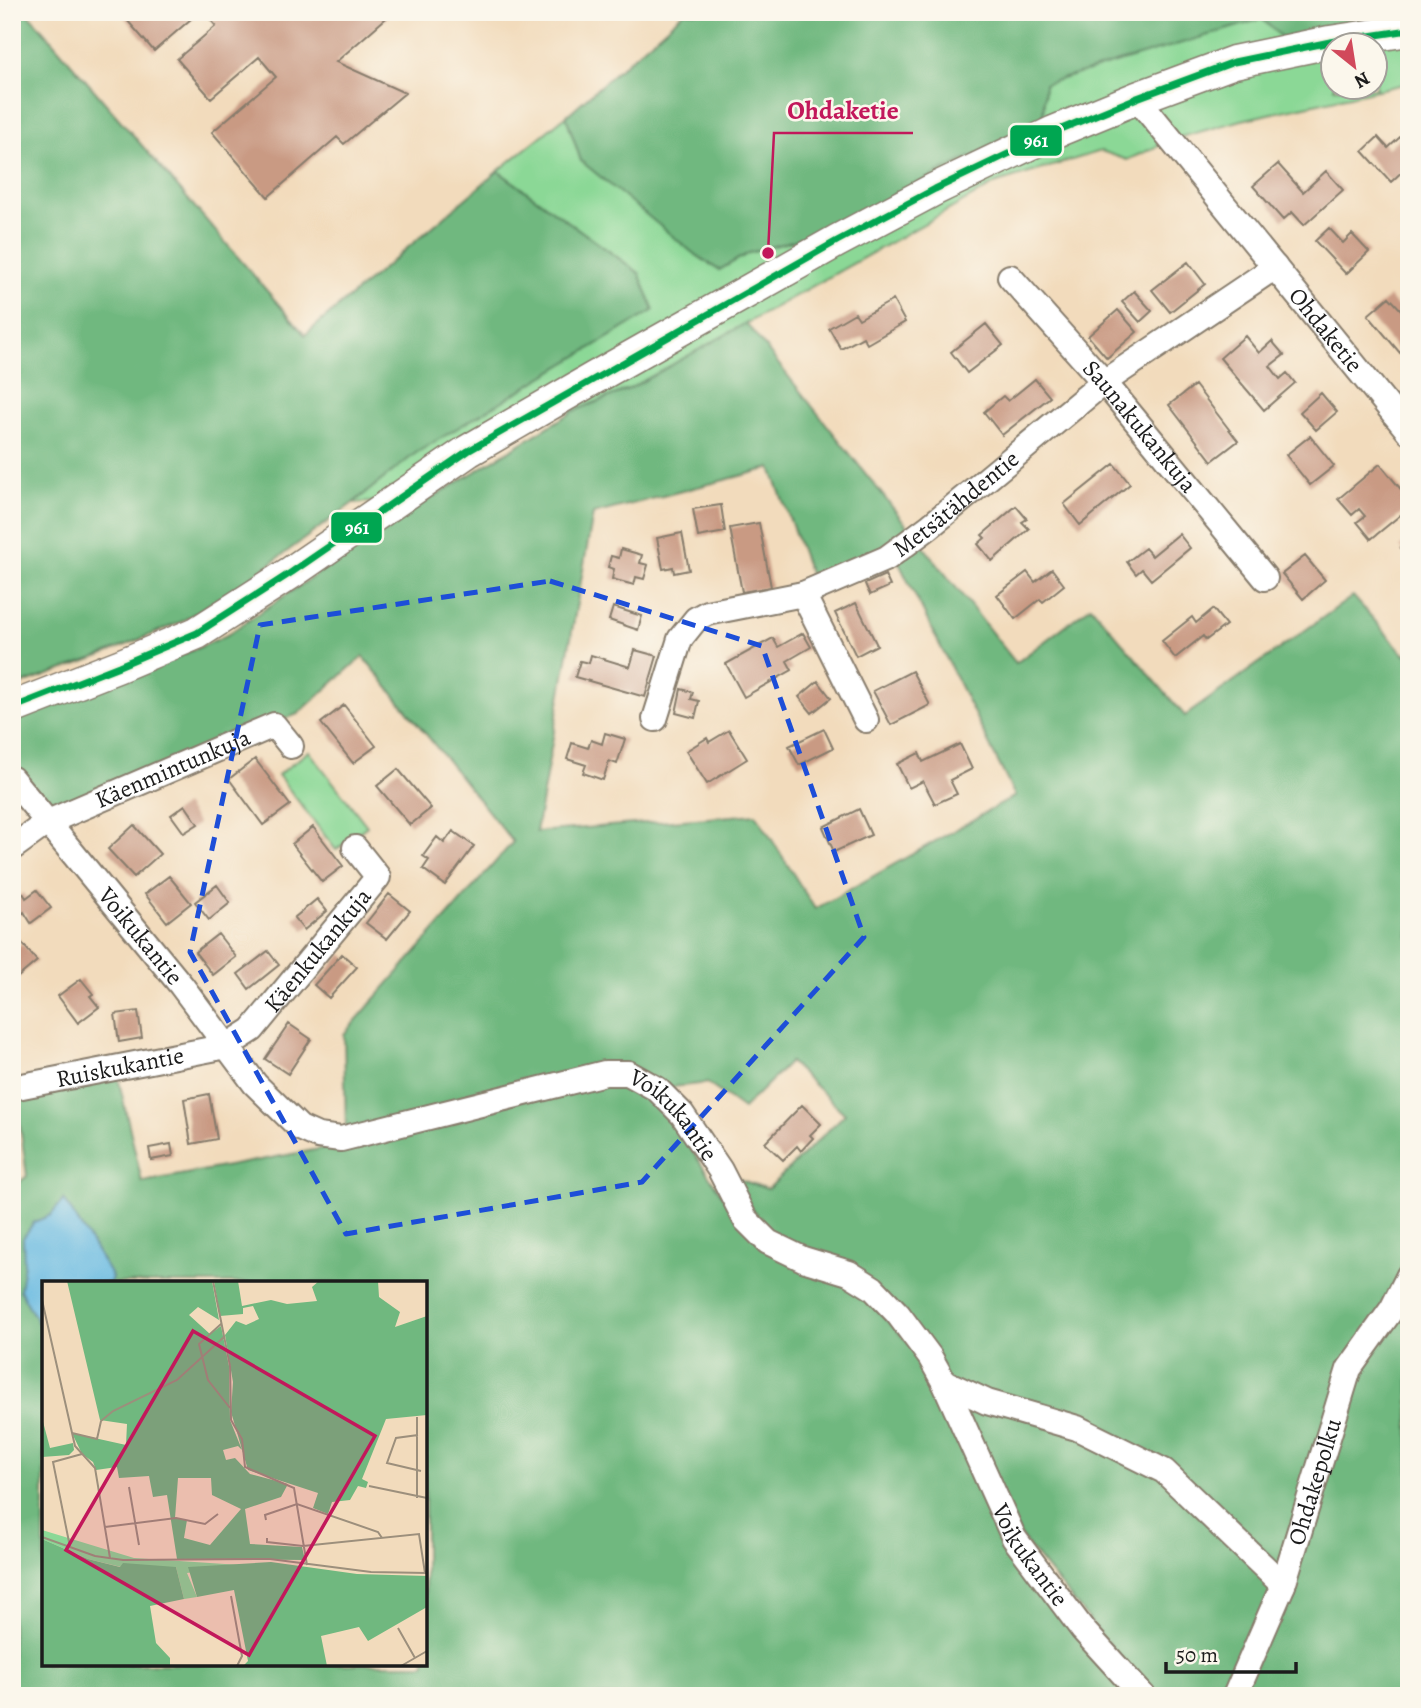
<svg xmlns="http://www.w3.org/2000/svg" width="1421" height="1708" viewBox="0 0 1421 1708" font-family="Alegreya,serif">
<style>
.green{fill:#8bd896;stroke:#547a59;stroke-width:2;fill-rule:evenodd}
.forest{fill:#70b87f;stroke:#466a4e;stroke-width:2;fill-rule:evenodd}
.water{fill:#66b9e1;stroke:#416a7e;stroke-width:2}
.building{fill:#c99a83}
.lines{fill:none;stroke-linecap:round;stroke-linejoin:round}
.minor-casing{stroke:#877c6c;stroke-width:28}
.major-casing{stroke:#877c6c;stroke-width:35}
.minor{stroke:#fff;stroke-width:24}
.major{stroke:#fff;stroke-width:32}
.bus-1-casing{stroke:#fbf7ec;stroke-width:12}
.bus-1{stroke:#00a651;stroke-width:7}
.marked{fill:none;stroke:#1d4ed8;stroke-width:5;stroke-dasharray:14 9;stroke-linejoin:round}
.labels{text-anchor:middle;stroke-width:5;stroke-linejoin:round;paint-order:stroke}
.street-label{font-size:24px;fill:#1c1c1c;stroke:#fbf7ec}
.inset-road{fill:none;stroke:#9c8f7c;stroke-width:2}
.view{fill:#c2185b;fill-opacity:0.15;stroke:#c2185b;stroke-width:3.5}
.inset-edge{fill:none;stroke:#1c1c1c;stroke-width:3.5}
.leader{fill:none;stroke:#c2185b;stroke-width:2.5}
.callout-dot{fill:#c2185b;stroke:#fbf7ec;stroke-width:2.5}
.callout-label{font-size:26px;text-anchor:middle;font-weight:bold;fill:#c2185b;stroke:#fbf7ec;stroke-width:5;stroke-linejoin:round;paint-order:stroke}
.line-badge{stroke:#fbf7ec;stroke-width:2.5}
.badge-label{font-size:19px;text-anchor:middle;font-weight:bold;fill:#fff}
</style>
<rect width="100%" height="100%" fill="#fbf7ec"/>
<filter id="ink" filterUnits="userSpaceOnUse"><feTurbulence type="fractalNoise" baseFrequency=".0143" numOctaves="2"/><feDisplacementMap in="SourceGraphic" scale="14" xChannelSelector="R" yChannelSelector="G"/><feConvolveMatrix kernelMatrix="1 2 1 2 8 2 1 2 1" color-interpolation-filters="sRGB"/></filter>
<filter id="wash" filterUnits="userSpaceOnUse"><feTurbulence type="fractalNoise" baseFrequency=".00686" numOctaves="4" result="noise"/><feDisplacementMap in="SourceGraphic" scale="28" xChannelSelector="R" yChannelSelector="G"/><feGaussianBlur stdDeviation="1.57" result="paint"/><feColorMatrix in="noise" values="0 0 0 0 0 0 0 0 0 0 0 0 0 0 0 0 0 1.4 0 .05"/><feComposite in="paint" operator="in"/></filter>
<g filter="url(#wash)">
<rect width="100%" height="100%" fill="#f2dbbc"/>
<path class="green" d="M1409,15V83L1242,120L1174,139L1127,160L1101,151L997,183L629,389L574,411L530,406L378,502L353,503L639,273L498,171L566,116L581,161L719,270L749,253L820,233L1044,84L1262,18ZM1334,46H1376V88H1334Z
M309,751L367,826L336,850L278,775Z"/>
<path class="forest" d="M12,12H27L305,335L498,171L639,273L654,310L416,453L353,503L251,578L181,622L100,656L12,688Z
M684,12H1409V15L1282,38L1262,19L1045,84L1043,120L820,233L749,253L719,270L693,253L581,161L566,116Z
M746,323L1016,663L1091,606L1185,716L1353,596L1405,655L1409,653V1696H1151L1020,1536L903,1310L771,1238L729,1176L768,1189L845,1114L790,1062L743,1109L707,1083L665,1088L633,1068L346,1132L344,1034L513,842L363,656L298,714L52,813L12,767V720L143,672L225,636L409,512L574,411L629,389ZM771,468L813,583L892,549L1015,796L815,909L756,814L536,832L593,514Z
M118,1077L142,1182L346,1144L603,1078L653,1093L741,1223L847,1277L926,1362L1009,1542L1135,1696H12V1188L27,1176L16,1095ZM44,1283H425V1664H44Z"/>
<path class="water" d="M64,1199L112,1277L110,1283H44V1334L20,1290L24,1263L23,1238L34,1222L51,1215Z"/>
<g id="blocks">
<path class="building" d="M120,12H199L154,51Z
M204,12H393L336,62L405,93L344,144L337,137L268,197L212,132L276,77L259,57L211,98L177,59L216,26Z
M1409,129V165L1391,182L1363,151L1378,137L1388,148Z
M1278,164L1303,192L1326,171L1343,190L1304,225L1292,212L1283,220L1253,186Z
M1329,228L1343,243L1352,234L1369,252L1346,274L1315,241Z
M1188,262L1205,284L1170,312L1152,290Z
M1134,291L1152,311L1140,322L1122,302Z
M1389,297L1403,312L1409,306V345L1400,353L1368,315Z
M893,300L905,322L867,344L863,337L841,349L829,328L855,313L859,319Z
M1118,310L1137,332L1107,358L1088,336Z
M986,324L1003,345L967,373L951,352Z
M1245,336L1259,353L1272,341L1284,355L1270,366L1280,379L1287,373L1295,383L1264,410L1220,358Z
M1035,379L1050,397L1002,435L984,412L1003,396L1008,401Z
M1195,385L1238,441L1212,461L1169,405Z
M1321,393L1337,412L1316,430L1300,412Z
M1310,436L1334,466L1310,485L1286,455Z
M1114,464L1130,484L1080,525L1064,504Z
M1380,464L1409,499V508L1371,539L1357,522L1365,516L1359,509L1352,515L1338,499Z
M721,505L725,532L698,537L693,509Z
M1016,506L1027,519L1022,522L1029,529L992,561L978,544L985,538L982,535Z
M759,523L771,587L742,592L730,528Z
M682,533L689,570L674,573L673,567L663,569L657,538Z
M1179,534L1190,548L1151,580L1142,569L1136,574L1127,562L1145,548L1152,556Z
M1409,539V557L1400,547Z
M621,549L642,555L640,563L648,565L644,579L636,577L634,585L612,579L614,569L608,567L611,556L619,558Z
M1305,556L1325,580L1303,599L1282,574Z
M1052,569L1064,585L1043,602L1040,599L1015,619L997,595L1027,572L1035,582Z
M885,575L890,586L870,595L865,584Z
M856,603L877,645L856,656L835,613Z
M613,607L642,616L638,630L609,620Z
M1213,609L1226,625L1206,640L1203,636L1175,658L1162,641L1192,617L1196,623Z
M803,633L811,647L787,661L792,670L744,697L726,664L773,638L778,647Z
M635,650L657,656L645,697L575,677L580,661L589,663L591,655L630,667Z
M912,671L930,705L891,725L873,691Z
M818,681L831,698L812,713L799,697Z
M681,689L693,692L691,699L699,701L695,718L676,713Z
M344,705L376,746L353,763L321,723Z
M824,729L833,748L799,765L789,746Z
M729,730L747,759L707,784L686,751L707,738L709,742Z
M605,733L625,739L617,764L609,761L603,780L583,773L586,765L567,759L572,743L588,748L591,740L602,744Z
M960,744L972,769L950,780L957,794L935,804L923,781L909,788L897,764L919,753L923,762Z
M255,759L290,805L263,825L229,779Z
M398,769L431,808L410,825L377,786Z
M185,805L198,824L184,833L171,815Z
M859,809L871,835L834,852L823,827Z
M134,825L160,854L134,877L108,849Z
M313,827L343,866L322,882L292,844Z
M453,831L474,846L445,885L423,869L429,860L423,856L437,837L444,843Z
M169,876L191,903L167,922L145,894Z
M217,885L230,903L209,920L195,902Z
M37,890L51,908L31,923L24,912L20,915L12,905V901L23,893L26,898Z
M389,894L410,911L387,939L366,923Z
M317,899L327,911L304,930L294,918Z
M218,934L236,957L213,975L195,952Z
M22,943L37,961L12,982V945L16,948Z
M268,951L279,965L249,989L238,974Z
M342,954L357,967L329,998L314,985Z
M81,979L93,994L90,996L99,1007L78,1023L58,996Z
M138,1011L142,1038L119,1042L115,1014Z
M289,1024L311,1039L288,1074L265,1059Z
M209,1094L217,1139L191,1144L184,1099Z
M802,1105L821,1124L810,1135L813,1138L801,1151L797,1146L783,1160L765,1143Z
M171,1144L173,1156L151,1160L149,1148Z"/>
</g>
</g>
<g filter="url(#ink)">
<use href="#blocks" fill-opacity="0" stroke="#877c6c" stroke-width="2"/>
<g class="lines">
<defs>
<g id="minor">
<path id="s1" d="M1137,98L1409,432"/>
<path id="s2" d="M1010,277L1104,382L1265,578"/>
<path d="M803,594L866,720"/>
<path id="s3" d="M655,719L680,639L696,619L707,613L803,594L887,558L929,527L1104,382L1275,267"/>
<path id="s4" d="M12,779L181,985L255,1084L300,1128L318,1136L341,1139L605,1073H628L657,1089L682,1114L720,1170L745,1219L768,1242L803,1259L849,1273L873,1288L898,1314L930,1357L944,1382L1014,1538L1083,1630L1143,1696"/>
<path id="s5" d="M12,848L48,822L274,725L291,746"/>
<path id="s6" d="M12,1088L227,1046L252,1030L378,877L355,848"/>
<path d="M944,1382L987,1402L1077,1428L1164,1471L1283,1585"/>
<path id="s7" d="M1235,1696L1283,1585L1349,1369L1392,1309L1409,1275"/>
</g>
<path id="major" d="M12,708L119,666L197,633L292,572L468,451L594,378L837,241L935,189L1054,132L1137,98L1234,62L1330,42L1409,30"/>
</defs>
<use href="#minor" class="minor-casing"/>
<use href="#major" class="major-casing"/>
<use href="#minor" class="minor"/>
<use href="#major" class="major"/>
<defs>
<path id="bus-1" d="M12,708L119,666L197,633L292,572L468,451L837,241L935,189L1054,132L1137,98L1234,62L1330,42L1409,30"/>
</defs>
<use href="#bus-1" class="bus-1-casing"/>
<use href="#bus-1" class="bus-1"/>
</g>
</g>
<path class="marked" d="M550,581L762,646L864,937L642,1182L346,1234L190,952L260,625Z"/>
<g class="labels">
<g class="street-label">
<text dy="8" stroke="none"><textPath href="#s1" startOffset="299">Ohdaketie</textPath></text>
<text dy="8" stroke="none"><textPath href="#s2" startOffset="198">Saunakukankuja</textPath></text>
<text dy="8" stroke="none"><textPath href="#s3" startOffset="399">Metsätähdentie</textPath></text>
<text dy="8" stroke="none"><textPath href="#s5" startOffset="180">Käenmintunkuja</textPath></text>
<text dy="8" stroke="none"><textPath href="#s4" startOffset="203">Voikukantie</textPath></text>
<text dy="8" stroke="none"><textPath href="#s6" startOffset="352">Käenkukankuja</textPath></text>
<text dy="8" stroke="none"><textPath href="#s6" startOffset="110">Ruiskukantie</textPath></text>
<text dy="8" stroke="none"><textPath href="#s4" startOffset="854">Voikukantie</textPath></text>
<text dy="8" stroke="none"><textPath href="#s7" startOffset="229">Ohdakepolku</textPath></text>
<text dy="8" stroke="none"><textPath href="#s4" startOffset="1442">Voikukantie</textPath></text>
</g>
</g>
<g transform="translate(42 1281)">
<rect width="385" height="385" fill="#f2dbbc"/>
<path d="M0,249L92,277L198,284L145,292L155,316L142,318L134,286H79L46,278L0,258Z" fill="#8bd896"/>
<path d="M25,0H170L177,39L156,26L147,34L168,53L179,45L187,85L188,139L200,169L196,165L181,169L184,179L193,177L208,193L246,203L239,216L203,228L208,263L260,266L263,279L135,278L125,214L111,216L107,195L77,197L75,186L54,189L51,181L40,173L30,152L84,164L85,143L58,139ZM136,197H169L170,214L199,228L168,264L142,257L145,239L133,237ZM172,0H196L200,25L229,19L245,23L275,20L270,6L277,0H336L337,16L358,31L353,46L385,35V134L344,138L320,198L326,201L324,207L316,205L308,219L290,221L286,233L271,227L276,212L206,189L189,131L191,101L183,54L194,40L204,44L217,38L211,25L201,27V33L178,35ZM0,137L8,167L31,162L32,169L27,174L0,176ZM0,258L46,278L78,286L81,282L134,286L142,318L108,325L114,362L128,377V385H0ZM229,281L315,293L385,295V326L326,360L317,346L279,355L285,385H201L206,380L192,309L155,316L146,286Z" fill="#70b87f" fill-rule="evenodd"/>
<path class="inset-road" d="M171,0L188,85L189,139L200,158L203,186L252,207L265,284M0,19L33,165L53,187L68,277M179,43L157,63L166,99L188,127M375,136V217M30,152L55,158L59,140L71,130L135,99L182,56M376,154L354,157L345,182L379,190M327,205L385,217M87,206L97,264M224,239L223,234L255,223L336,251L340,257M63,246L134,237L163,243L176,233M0,256L53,275L81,279L228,278L329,291L385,292M225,257V261L261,265L377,253L383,292M28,266L11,181L40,173M189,315L200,375L195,385M356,347L373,377M359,385L385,370"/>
<path class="view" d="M151,50L333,155L207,374L24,269Z"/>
<rect width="385" height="385" class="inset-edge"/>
</g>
<path class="leader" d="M768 253L774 133H913"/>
<circle class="callout-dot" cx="768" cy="253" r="7"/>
<g class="callout-label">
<text x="843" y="119">Ohdaketie</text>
</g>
<g class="line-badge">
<rect x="1009" y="124" width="54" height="33" rx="7" fill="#00a651"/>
<rect x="330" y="511" width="53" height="33" rx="7" fill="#00a651"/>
</g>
<g class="badge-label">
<text x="1036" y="147">961</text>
<text x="357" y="534">961</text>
</g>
<rect width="1421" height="1708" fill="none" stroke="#fbf7ec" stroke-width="42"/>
<g transform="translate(1354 66) rotate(150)"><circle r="33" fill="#fbf7ec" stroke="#a29f99" stroke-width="2"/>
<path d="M0-5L12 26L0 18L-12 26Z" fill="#d1495b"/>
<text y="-10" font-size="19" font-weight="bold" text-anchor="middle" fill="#1c1c1c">N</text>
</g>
<path d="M1166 1662v10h130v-10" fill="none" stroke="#1c1c1c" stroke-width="3.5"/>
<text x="1176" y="1662" font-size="21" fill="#1c1c1c" stroke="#fbf7ec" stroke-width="5" paint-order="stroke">50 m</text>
</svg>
